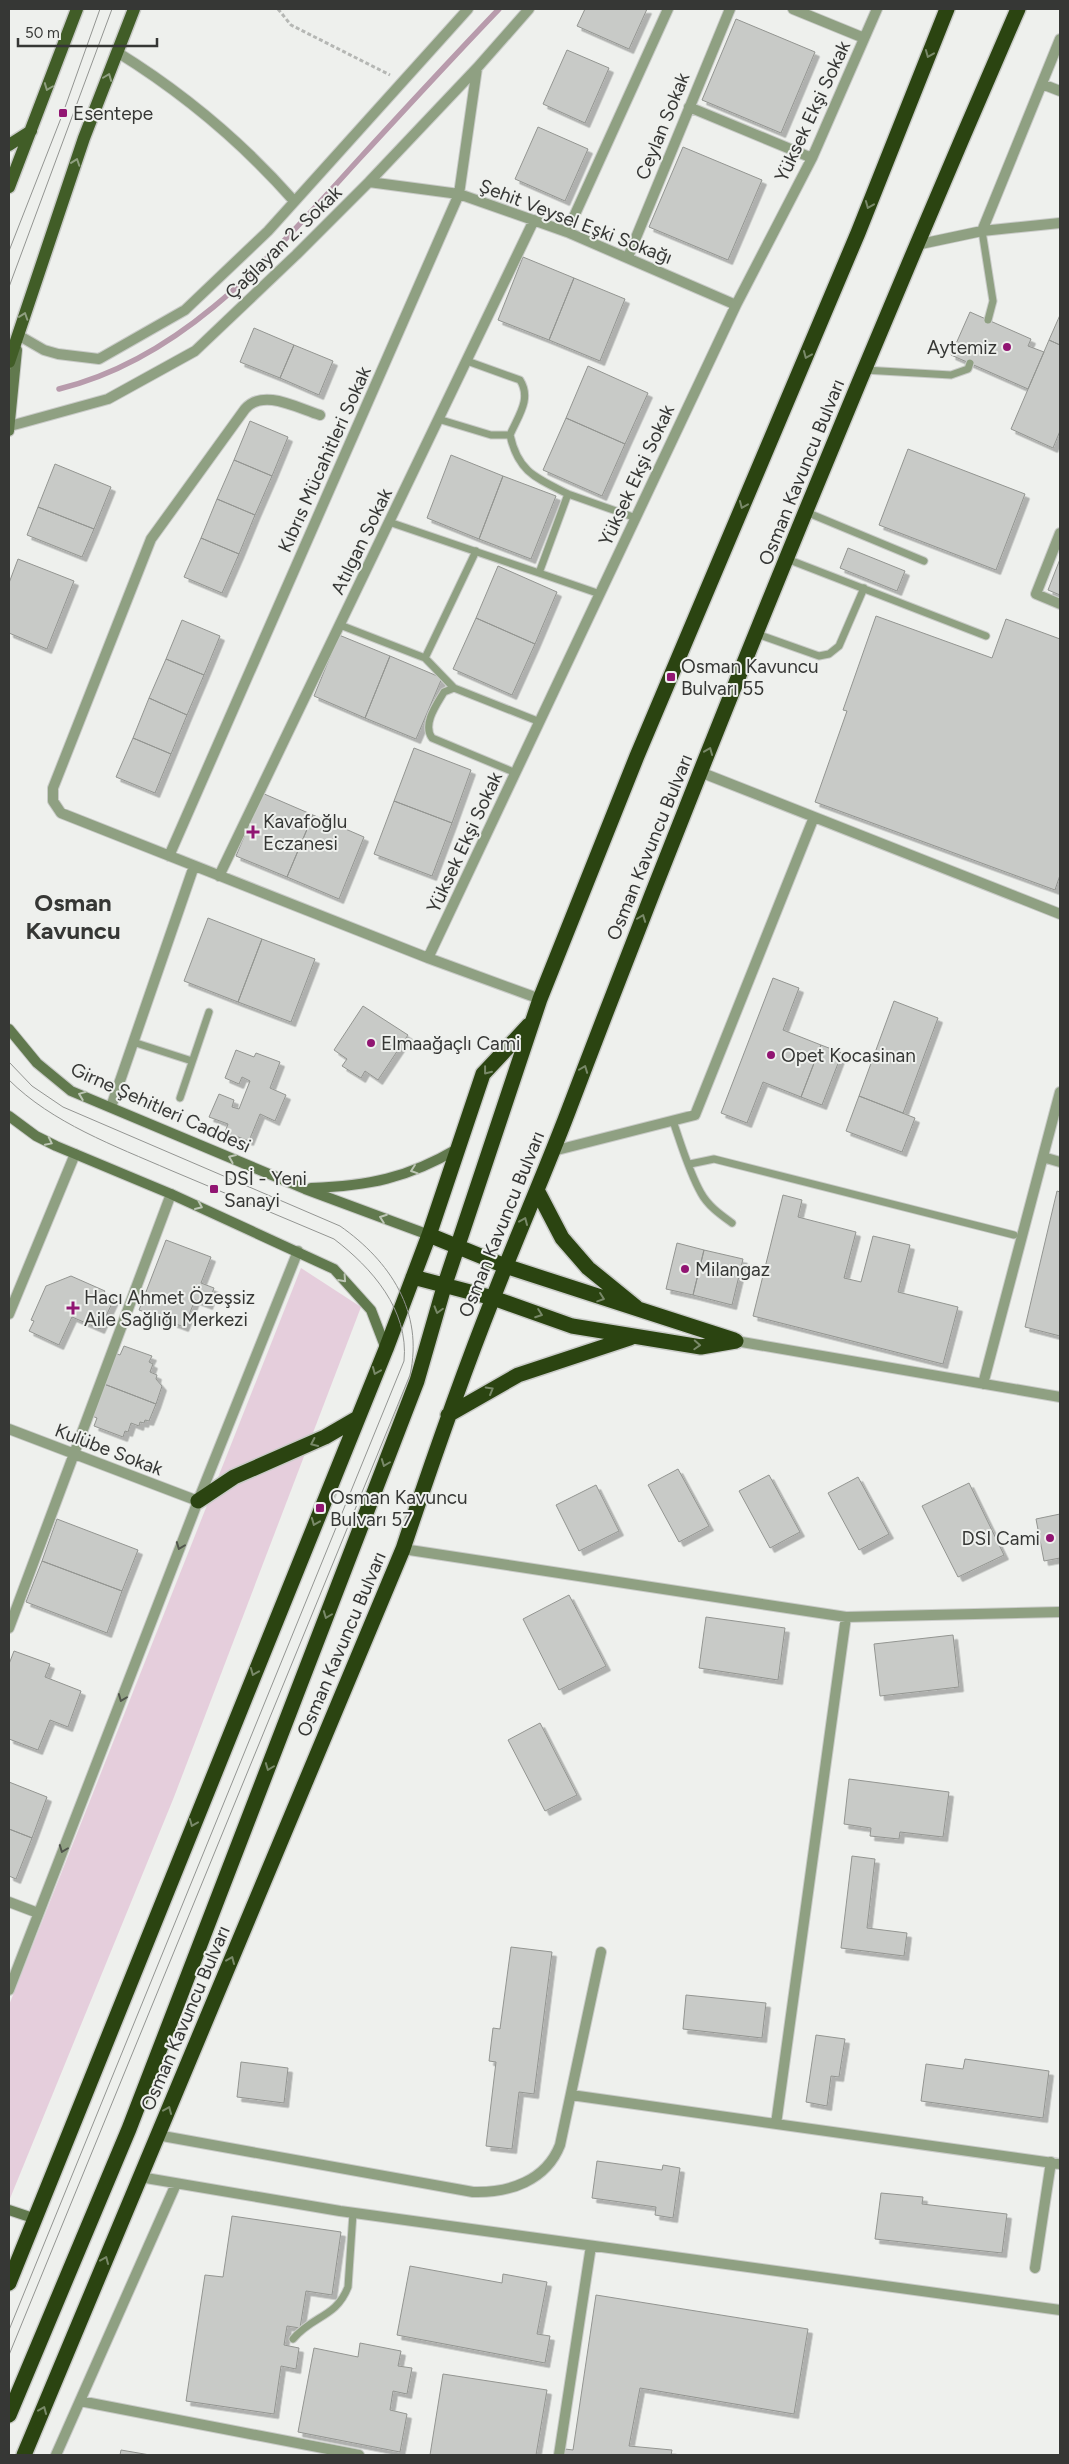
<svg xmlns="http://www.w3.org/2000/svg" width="1069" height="2464" viewBox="0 0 1069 2464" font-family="Figtree,sans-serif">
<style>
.green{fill:#e5cedc}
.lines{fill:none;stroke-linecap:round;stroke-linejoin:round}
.stream{stroke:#b89bac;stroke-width:5.5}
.building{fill:#c8cac7;stroke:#939591;filter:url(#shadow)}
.lane-casing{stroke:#c9cbc8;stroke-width:9}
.street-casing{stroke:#c9cbc8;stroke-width:12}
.secondary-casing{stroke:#c9cbc8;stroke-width:12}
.primary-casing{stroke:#c9cbc8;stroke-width:15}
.highway-casing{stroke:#c9cbc8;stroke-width:18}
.path{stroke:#b5b7b4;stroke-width:3;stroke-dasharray:4 2.5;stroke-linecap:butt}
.lane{stroke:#8fa082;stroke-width:7}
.street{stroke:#8fa082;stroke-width:10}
.secondary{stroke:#61794e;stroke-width:10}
.primary{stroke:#415d27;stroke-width:12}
.highway{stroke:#2b4411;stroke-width:15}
.tram{stroke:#939592;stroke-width:1}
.oneway{stroke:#798969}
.oneway2{stroke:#8f9f80}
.oneway3{stroke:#bdc6b5}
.oneway4{stroke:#51564c}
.poi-dot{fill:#911572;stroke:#eef0ed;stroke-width:2}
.labels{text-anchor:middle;stroke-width:4;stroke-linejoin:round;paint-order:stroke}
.street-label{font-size:19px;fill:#363735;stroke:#eef0ed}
.poi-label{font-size:19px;fill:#363735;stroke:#eef0ed;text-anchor:start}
.district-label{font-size:24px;font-weight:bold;fill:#363735;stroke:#eef0ed}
</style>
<defs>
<filter id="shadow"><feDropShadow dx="4.5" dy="4.5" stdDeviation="0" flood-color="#0004"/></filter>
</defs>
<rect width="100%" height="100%" fill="#eef0ed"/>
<path class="green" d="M301,1268L361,1307L174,1797L9,2201V2005Z"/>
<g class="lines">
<path class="stream" d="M59,389C187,358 275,251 360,158C406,108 452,58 499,9"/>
</g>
<path class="building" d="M585,9H647L629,49L577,26Z
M736,19L815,52L781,133L702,100Z
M567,50L609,68L585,123L543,104Z
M538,127L588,149L565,201L515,179Z
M683,147L762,180L728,260L649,227Z
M523,257L574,278L549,340L498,320Z
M574,278L625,299L600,361L549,340Z
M970,312L1031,339L1028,346L1044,352L1028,389L951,355Z
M1060,315V345L1049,340Z
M254,328L294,345L280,378L240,362Z
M1049,340L1060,345V431L1053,448L1011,429Z
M294,345L333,361L319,395L280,378Z
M588,366L648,393L625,444L566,418Z
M566,418L625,444L602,496L543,470Z
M250,421L288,437L272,476L234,460Z
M908,449L1025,494L996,570L879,525Z
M451,455L503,476L479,539L427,518Z
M234,460L272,476L255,515L217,499Z
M55,464L111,487L94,529L38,507Z
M503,476L556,496L531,559L479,539Z
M217,499L255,515L239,554L201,538Z
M38,507L94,529L82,557L27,535Z
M201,538L239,554L222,593L184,577Z
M848,548L905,571L897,591L840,568Z
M18,559L74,581L47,649L9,633V583Z
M1060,559V595L1048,590Z
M498,566L557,592L535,644L476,618Z
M876,616L992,658L1006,619L1060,639V875L1055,890L815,802L847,711L843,710Z
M476,618L535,644L512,695L453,669Z
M182,620L220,636L204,675L166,659Z
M339,635L390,656L365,718L314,696Z
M390,656L442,678L416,739L365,718Z
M166,659L204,675L187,715L149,698Z
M149,698L187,715L171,754L133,738Z
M133,738L171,754L155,793L116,777Z
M414,748L471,770L452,823L394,801Z
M262,793L313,815L287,877L236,856Z
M394,801L452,823L432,876L374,854Z
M313,815L364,837L339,899L287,877Z
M208,918L262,939L238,1002L184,981Z
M262,939L315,959L291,1022L238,1002Z
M773,978L799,988L783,1030L821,1045L801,1097L763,1082L747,1123L721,1113Z
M894,1001L938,1018L903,1113L859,1096Z
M363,1006L408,1035L378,1080L365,1071L361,1078L342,1066L347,1059L334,1050Z
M821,1045L842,1053L822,1105L801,1097Z
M236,1050L254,1057L256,1053L280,1062L270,1088L286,1095L275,1121L260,1114L249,1141L225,1132L228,1124L209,1117L219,1094L234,1100L232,1107L239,1109L250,1081L242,1077L239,1084L225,1078Z
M859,1096L915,1118L902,1152L846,1131Z
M1057,1191L1060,1192V1336L1025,1327Z
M783,1195L802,1200L798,1217L856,1232L844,1278L861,1282L873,1236L910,1245L898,1292L958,1307L943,1364L753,1316Z
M166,1240L211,1257L201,1283L214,1288L208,1305L195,1300L184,1327L139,1310Z
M677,1243L704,1250L693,1295L666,1289Z
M704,1250L743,1259L732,1305L693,1295Z
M71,1276L105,1291L103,1294L114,1299L100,1329L72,1317L59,1345L29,1331L34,1321L31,1320L46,1286Z
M124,1346L152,1356L149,1362L153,1364L150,1372L157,1375L156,1379L162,1386L156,1404L104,1384L115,1353L120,1355Z
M104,1384L156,1404L149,1421L145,1420L144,1423L140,1422L139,1426L131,1423L128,1432L125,1431L123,1437L94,1426L97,1418L92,1416Z
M678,1469L709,1526L679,1542L648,1485Z
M769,1475L800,1532L770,1548L739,1491Z
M858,1477L889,1534L859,1550L828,1493Z
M969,1483L1004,1555L958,1577L922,1506Z
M596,1485L619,1531L579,1551L556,1505Z
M1060,1514V1558L1044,1561L1036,1519Z
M57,1519L138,1550L122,1591L42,1561Z
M42,1561L122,1591L107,1633L26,1602Z
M569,1595L606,1666L559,1690L523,1619Z
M706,1617L785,1628L778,1680L699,1668Z
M953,1635L959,1687L880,1696L874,1644Z
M14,1651L50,1664L45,1677L81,1691L68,1727L50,1720L38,1750L9,1739V1664Z
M540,1723L577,1795L545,1811L508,1740Z
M849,1779L949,1792L943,1837L900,1832L899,1839L870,1836L871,1828L844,1824Z
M9,1782L47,1797L32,1838L9,1829Z
M9,1829L32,1838L16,1879L9,1876Z
M852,1856L875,1859L867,1928L907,1933L904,1956L841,1948Z
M511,1947L552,1952L534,2094L519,2092L512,2149L486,2146L496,2062L489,2061L493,2028L500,2029Z
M686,1995L766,2003L762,2038L683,2029Z
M816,2035L845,2039L839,2077L831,2076L827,2106L806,2102Z
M965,2059L1049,2071L1043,2118L921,2101L926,2064L963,2069Z
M241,2062L288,2068L284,2103L237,2097Z
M597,2161L662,2170L663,2165L680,2168L673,2218L655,2215L656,2207L592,2198Z
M881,2193L923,2197L922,2204L1007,2214L1002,2253L875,2239Z
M232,2216L341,2232L332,2295L306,2291L300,2328L287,2326L284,2345L299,2348L296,2369L281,2366L274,2414L186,2401L205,2275L223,2277Z
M410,2266L502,2283L503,2274L547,2282L537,2334L550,2336L545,2363L397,2335Z
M596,2295L808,2329L794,2414L640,2388L629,2446L672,2450L671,2455H564L565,2449L573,2450Z
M360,2343L401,2351L398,2366L412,2368L407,2394L393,2391L390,2410L407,2414L400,2452L298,2432L314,2348L358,2357Z
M443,2374L547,2390L536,2455H430Z
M121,2450L150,2455H120Z"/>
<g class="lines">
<defs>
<path id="lane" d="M982,231L993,301L988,320
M864,370L951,375L968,369L970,363
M438,419L491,435H510C518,416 532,399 520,380L467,361
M510,435C518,472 536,478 568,494
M806,512L924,561
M389,522L539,573
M787,559L986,636
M600,594L539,573L568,494L636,518
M340,625L425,658L454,688
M757,634L819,656L829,654L839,646L864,588
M425,658L476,551
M516,773L432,738C422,724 437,704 444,692L454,688L540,722
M133,1042L192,1061
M180,1098L209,1012
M673,1121C681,1144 689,1172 701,1193C708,1206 721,1215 732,1223
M690,1164L714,1159L1014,1235
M293,2339C313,2315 336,2318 348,2287L353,2213"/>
<path id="street" d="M793,9L864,38
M117,52C185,94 242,142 294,201
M1042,84L1060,91
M689,107L812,158
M369,182L459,194L567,232L736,305
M982,231L1060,39
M567,232L668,9
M916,245L982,231L1060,223
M628,257L730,9
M18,335L44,350L58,354L99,359L185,310L268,231L468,9
M320,415C297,408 263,388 245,409L151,539L53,788V801L61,813L428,958L540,999
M10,426L108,399L195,351L296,255L369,182L477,68L529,9
M1060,533L1036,594L1060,604
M700,772L1060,914
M169,856L459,194L477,68
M219,876L534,220
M428,958L736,305L812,158L877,9
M111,1107L194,866
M553,1151L695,1115L814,817
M1043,1157L1060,1162
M9,1314L75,1154
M736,1341L1060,1397
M983,1384L1060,1092
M9,1429L198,1501
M403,1549L846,1617L1060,1612
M9,1628L171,1194
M9,1902L38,1913
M9,1990L198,1501L298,1251
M571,2095L1060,2164
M776,2124L846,1617
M157,2135L473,2192C509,2193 546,2181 560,2145L601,1952
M140,2177L340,2211L1060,2310
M1035,2268L1051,2162
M80,2401L359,2455
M56,2455L176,2184
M559,2455L591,2246"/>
<path id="secondary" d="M9,431L17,350
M9,1029L37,1063L71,1091L305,1189L429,1235
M9,1116L36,1136L56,1146L171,1194L334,1269L371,1310L386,1349
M311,1188C368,1186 408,1178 457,1149
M9,2210L33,2218"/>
<path id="primary" d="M9,145L31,131
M9,187L77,9
M9,362L84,138L134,9"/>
<path id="highway" d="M537,1190L562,1238L588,1268L636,1307
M429,1235L505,1266L734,1340
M413,1277L493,1298L572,1326L701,1347L736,1341
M448,1415L518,1375L630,1338
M198,1501L234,1477L325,1437L356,1419
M9,2283L386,1349L429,1235L483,1074L529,1025
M9,2415L129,2129L417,1381L444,1287L540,999L637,756L858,233L947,9
M24,2455L403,1549C431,1465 460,1381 493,1298C517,1236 544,1175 568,1112C709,741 860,373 1018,9"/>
</defs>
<use href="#lane" class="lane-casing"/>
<use href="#street" class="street-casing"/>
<use href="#secondary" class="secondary-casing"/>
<use href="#primary" class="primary-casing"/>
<use href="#highway" class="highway-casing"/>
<path class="path" d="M278,9L291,25L390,75"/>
<use href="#lane" class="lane"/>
<use href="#street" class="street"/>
<use href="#secondary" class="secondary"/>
<use href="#primary" class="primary"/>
<use href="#highway" class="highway"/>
<path class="tram" d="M9,251L63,113L100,9
M9,287L112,9
M9,1062L32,1086L63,1107L340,1226C390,1261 424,1312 410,1375L9,2355
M9,1080C52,1123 115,1146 170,1170C225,1193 279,1216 334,1239C372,1268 409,1310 404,1361L9,2330"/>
</g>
<defs><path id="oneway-chevron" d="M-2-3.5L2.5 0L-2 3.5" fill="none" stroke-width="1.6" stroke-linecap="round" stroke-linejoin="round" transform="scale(1.25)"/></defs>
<g class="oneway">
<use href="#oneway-chevron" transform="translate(929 54) rotate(112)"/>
<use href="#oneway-chevron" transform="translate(869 205) rotate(112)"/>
<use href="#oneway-chevron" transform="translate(807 355) rotate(113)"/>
<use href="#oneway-chevron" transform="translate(743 505) rotate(113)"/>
<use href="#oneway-chevron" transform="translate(709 751) rotate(-68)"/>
<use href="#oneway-chevron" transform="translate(642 918) rotate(-69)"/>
<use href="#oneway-chevron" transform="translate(584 1069) rotate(-69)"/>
<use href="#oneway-chevron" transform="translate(487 1071) rotate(128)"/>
<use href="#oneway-chevron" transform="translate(524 1221) rotate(-67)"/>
<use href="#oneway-chevron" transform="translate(601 1298) rotate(19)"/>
<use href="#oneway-chevron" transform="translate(438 1310) rotate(106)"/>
<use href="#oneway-chevron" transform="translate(539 1314) rotate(20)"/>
<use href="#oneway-chevron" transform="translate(697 1345) rotate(3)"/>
<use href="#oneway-chevron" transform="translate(376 1371) rotate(113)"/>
<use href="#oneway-chevron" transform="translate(490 1390) rotate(-30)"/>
<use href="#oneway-chevron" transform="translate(314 1443) rotate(155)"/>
<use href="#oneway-chevron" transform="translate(385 1463) rotate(111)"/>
<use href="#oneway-chevron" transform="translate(315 1522) rotate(112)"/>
<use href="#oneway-chevron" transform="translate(327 1615) rotate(111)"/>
<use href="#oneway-chevron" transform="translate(254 1672) rotate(112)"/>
<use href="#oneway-chevron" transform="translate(269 1767) rotate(111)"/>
<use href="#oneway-chevron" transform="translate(193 1823) rotate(112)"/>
<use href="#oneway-chevron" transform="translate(231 1960) rotate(-67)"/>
<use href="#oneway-chevron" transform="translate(168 2110) rotate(-67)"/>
<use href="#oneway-chevron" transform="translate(105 2260) rotate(-67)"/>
<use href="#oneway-chevron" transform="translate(43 2410) rotate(-67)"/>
</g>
<g class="oneway2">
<use href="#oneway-chevron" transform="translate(108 77) rotate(-69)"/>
<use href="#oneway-chevron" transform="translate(48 87) rotate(111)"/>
<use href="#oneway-chevron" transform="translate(76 162) rotate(-71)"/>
<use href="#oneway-chevron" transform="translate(24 316) rotate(-71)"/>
</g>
<g class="oneway3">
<use href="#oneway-chevron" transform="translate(82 1095) rotate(-159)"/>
<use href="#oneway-chevron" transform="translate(49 1142) rotate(26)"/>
<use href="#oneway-chevron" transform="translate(232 1158) rotate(-157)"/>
<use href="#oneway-chevron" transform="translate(414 1170) rotate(161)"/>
<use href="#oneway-chevron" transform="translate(199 1206) rotate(24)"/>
<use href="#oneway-chevron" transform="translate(383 1218) rotate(-160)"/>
<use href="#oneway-chevron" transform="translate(343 1279) rotate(48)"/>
</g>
<g class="oneway4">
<use href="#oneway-chevron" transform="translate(180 1546) rotate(111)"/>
<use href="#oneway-chevron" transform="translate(122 1698) rotate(111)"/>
<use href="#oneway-chevron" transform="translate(63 1849) rotate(111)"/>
</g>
<g class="poi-dot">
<rect x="58" y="108" width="10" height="10" rx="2.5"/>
<circle cx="1007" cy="347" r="5"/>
<rect x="666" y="672" width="10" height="10" rx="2.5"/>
<path d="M250.5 824.5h5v5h5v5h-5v5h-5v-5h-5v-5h5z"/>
<circle cx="371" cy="1043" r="5"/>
<circle cx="771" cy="1055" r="5"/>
<rect x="209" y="1184" width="10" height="10" rx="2.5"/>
<circle cx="685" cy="1269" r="5"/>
<path d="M70.5 1300.5h5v5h5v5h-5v5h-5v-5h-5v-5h5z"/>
<rect x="315" y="1503" width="10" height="10" rx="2.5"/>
<circle cx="1050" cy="1538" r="5"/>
</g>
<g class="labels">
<g class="street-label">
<text transform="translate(812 111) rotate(-65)" y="7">Yüksek Ekşi Sokak</text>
<text transform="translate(662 126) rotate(-68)" y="7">Ceylan Sokak</text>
<text transform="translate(576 221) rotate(21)" y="7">Şehit Veysel Eşki Sokağı</text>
<text transform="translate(283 242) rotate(-44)" y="7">Çağlayan 2. Sokak</text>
<text transform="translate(324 459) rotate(-66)" y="7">Kıbrıs Mücahitleri Sokak</text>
<text transform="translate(801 472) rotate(-68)" y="7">Osman Kavuncu Bulvarı</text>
<text transform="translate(636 475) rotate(-65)" y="7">Yüksek Ekşi Sokak</text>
<text transform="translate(361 541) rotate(-64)" y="7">Atılgan Sokak</text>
<text transform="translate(464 842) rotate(-65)" y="7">Yüksek Ekşi Sokak</text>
<text transform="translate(649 847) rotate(-68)" y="7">Osman Kavuncu Bulvarı</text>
<text transform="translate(161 1107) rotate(24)" y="7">Girne Şehitleri Caddesi</text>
<text transform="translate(501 1224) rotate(-68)" y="7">Osman Kavuncu Bulvarı</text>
<text transform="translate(109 1449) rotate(21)" y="7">Kulübe Sokak</text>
<text transform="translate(341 1644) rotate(-67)" y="7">Osman Kavuncu Bulvarı</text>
<text transform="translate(185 2018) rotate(-67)" y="7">Osman Kavuncu Bulvarı</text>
</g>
<g class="poi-label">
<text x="73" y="120">Esentepe</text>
<text x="997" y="354" text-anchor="end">Aytemiz</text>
<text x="681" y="673">Osman Kavuncu<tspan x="681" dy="22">Bulvarı 55</tspan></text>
<text x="263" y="828">Kavafoğlu<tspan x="263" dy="22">Eczanesi</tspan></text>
<text x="381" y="1050">Elmaağaçlı Cami</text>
<text x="781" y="1062">Opet Kocasinan</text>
<text x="224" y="1185">DSİ - Yeni<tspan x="224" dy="22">Sanayi</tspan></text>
<text x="695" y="1276">Milangaz</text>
<text x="84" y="1304">Hacı Ahmet Özeşsiz<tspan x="84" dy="22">Aile Sağlığı Merkezi</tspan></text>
<text x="330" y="1504">Osman Kavuncu<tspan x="330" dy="22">Bulvarı 57</tspan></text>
<text x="1040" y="1545" text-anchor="end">DSI Cami</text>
</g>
<g class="district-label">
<text x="73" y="911">Osman<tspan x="73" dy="28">Kavuncu</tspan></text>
</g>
</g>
<rect width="1069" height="2464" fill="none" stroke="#363735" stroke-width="20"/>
<path d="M18 38v8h139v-8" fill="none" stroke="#363735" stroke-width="2.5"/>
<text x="25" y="38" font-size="15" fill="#363735" stroke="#eef0ed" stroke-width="4" paint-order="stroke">50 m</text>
</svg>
